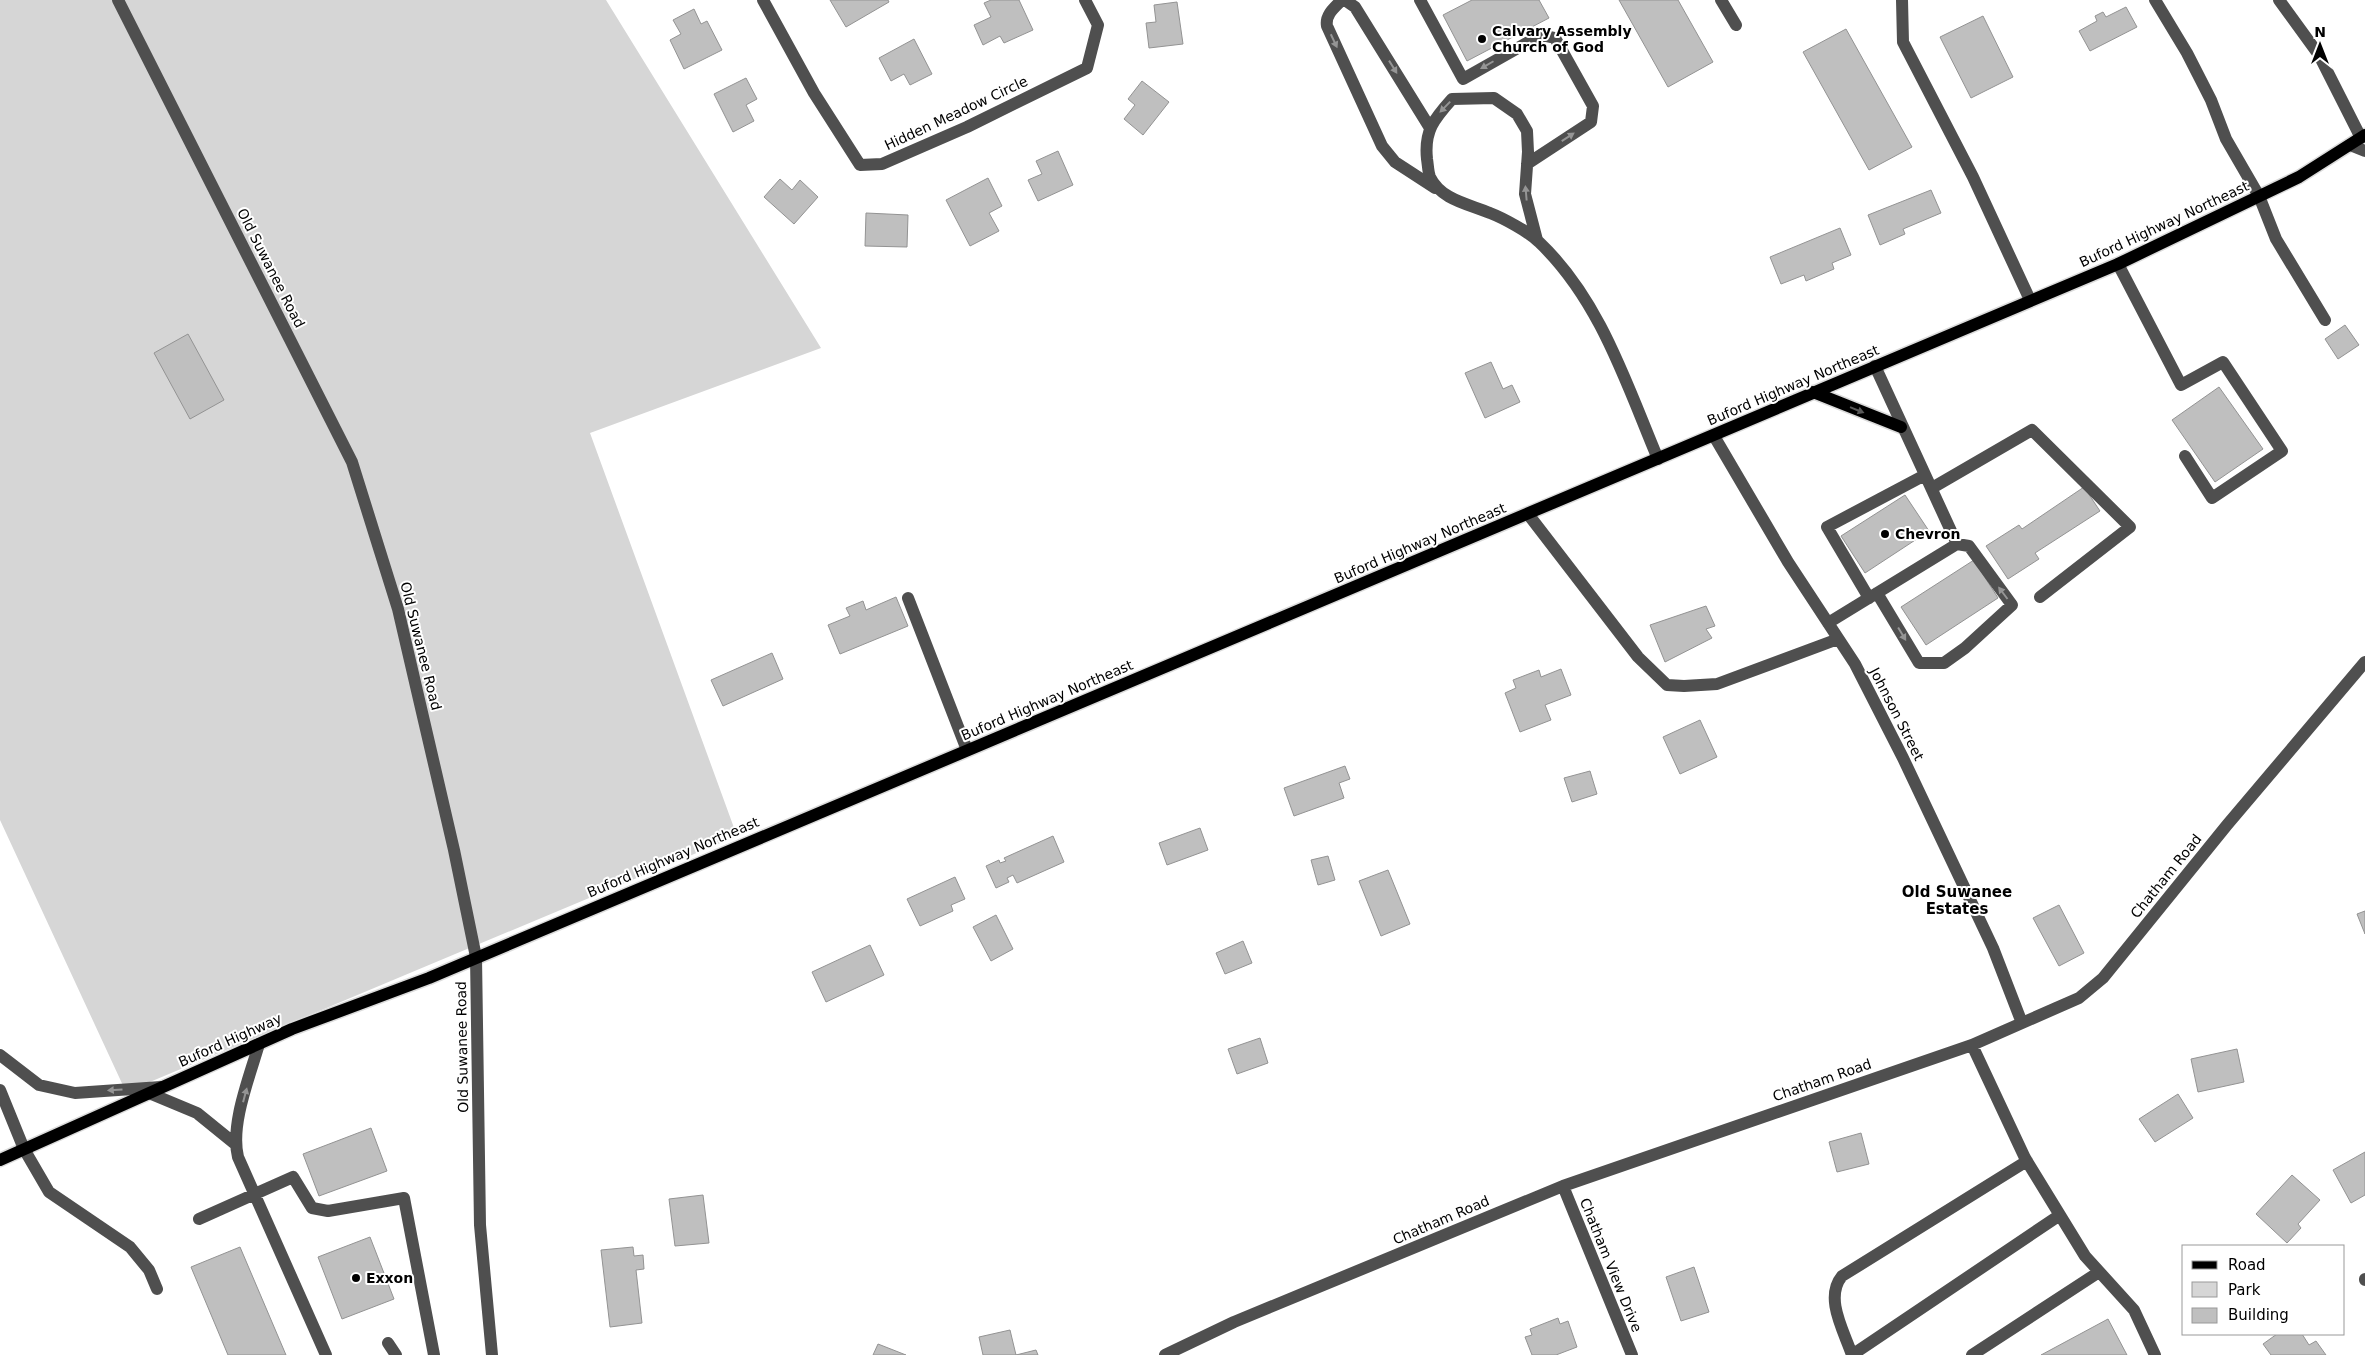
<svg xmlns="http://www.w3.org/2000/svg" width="2365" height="1355" viewBox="0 0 2365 1355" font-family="'DejaVu Sans',sans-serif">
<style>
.green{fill:#d6d6d6}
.building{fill:#bfbfbf;stroke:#939393}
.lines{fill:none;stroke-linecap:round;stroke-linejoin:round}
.major-casing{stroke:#dbdbdb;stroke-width:15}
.minor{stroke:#4f4f4f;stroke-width:12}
.major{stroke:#000;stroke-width:12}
.oneway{fill:#959595}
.oneway2{fill:#595959}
.poi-dot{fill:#000;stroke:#fff;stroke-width:2}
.labels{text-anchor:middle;stroke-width:4;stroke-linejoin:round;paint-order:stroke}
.poi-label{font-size:14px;font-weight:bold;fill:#000;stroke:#fff;text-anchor:start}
.street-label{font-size:14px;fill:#000;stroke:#fff}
.neighbourhood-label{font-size:15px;font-weight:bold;fill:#000;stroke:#fff}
</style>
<rect width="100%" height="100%" fill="#fff"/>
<path class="green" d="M0,0H606L821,348L590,433L737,836L126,1092L0,820Z"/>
<path class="building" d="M830,0H888L889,2L846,27Z
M991,0H1019L1033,30L1004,43L1000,36L983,45L974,25L991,17L984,3Z
M1472,0H1539L1549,18L1467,61L1443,15Z
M1619,0H1678L1713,62L1668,87Z
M1177,2L1183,44L1149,48L1146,23L1156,22L1154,5Z
M2126,7L2137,27L2090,51L2079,31L2097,21L2095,16L2103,12L2106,17Z
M694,9L701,24L707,21L722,50L684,69L670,40L681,34L673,20Z
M1983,16L2013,77L1971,98L1940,37Z
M1846,29L1912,147L1869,170L1803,52Z
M914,39L932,74L910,85L904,74L891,81L879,58Z
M746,78L757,99L746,105L754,121L733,132L714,94Z
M1142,81L1169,102L1143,135L1124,119L1135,105L1128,99Z
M1058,151L1073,185L1038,201L1028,180L1042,174L1036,161Z
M988,178L1002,206L989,213L999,231L970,246L946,200Z
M780,179L792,190L800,180L818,197L794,224L764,197Z
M1931,190L1941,213L1903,229L1905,234L1880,245L1868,215Z
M866,213L908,215L907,247L865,246Z
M1840,228L1851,255L1832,263L1834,269L1806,281L1804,275L1781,284L1770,257Z
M2345,325L2359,345L2338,359L2325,339Z
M188,334L224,400L190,419L154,353Z
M1491,362L1503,389L1512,385L1520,402L1485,418L1465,373Z
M2219,387L2263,449L2215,482L2172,420Z
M2084,487L2100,511L2035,553L2039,559L2008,579L1986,546L2019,525L2022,529Z
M1905,495L1929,531L1865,573L1841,536Z
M1974,560L1998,598L1926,645L1901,607Z
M896,597L908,626L840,654L828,625L850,616L846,608L863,601L866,610Z
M1706,606L1715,626L1706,629L1712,638L1665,662L1650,625Z
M772,653L783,679L723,706L711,680Z
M1561,669L1571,695L1545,705L1551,720L1520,732L1505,693L1516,688L1513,680L1539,670L1541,677Z
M1700,720L1717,757L1680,774L1663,737Z
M1345,766L1350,779L1339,783L1344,798L1294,816L1284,788Z
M1590,771L1597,794L1572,802L1564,778Z
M1200,828L1208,850L1167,865L1159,843Z
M1053,836L1064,862L1017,883L1013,875L1007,878L1009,882L996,888L986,866L999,860L1000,863L1006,861L1004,858Z
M1328,856L1335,880L1318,885L1311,860Z
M1388,870L1410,924L1381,936L1359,881Z
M955,877L965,899L951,905L953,911L920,926L907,899Z
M2059,905L2084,953L2059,966L2033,918Z
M2365,911V934L2357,914Z
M996,915L1013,949L991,961L973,927Z
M1243,941L1252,963L1225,974L1216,953Z
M870,945L884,975L826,1002L812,972Z
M1260,1038L1268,1063L1237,1074L1228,1049Z
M2237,1049L2244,1082L2198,1092L2191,1059Z
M2178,1094L2193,1118L2155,1142L2139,1119Z
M371,1128L387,1171L319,1196L303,1154Z
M1861,1133L1869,1164L1837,1172L1829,1142Z
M2365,1152V1195L2351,1203L2333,1170Z
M2292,1175L2320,1200L2298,1224L2301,1228L2287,1243L2256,1214Z
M703,1195L709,1243L675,1246L669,1199Z
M370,1237L394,1299L342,1319L318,1257Z
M240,1247L286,1355H228L191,1267Z
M633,1247L634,1256L643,1255L644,1269L636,1270L642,1323L610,1327L601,1250Z
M1694,1267L1709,1312L1681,1321L1666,1277Z
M1558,1318L1560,1324L1568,1321L1577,1347L1556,1355H1532L1525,1337L1532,1335L1530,1329Z
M2108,1319L2127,1355H2041Z
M1010,1330L1016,1355L1036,1350L1038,1355H983L979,1337Z
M2277,1334H2302L2309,1345L2316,1341L2326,1355H2271L2263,1344Z
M878,1344L906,1355H873Z"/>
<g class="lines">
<defs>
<path id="major" d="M1813,392L1901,427
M0,1160L292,1029L429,978L2118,264L2299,177L2365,135"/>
</defs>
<use href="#major" class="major-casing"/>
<path class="minor" d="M118,0L352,462L398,609L454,850L476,957L480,1225L492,1355
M763,0L814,93L860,165L882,164L967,127L1087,68L1098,25L1085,0
M1342,0C1334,8 1325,15 1327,26L1382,146L1395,162L1435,188
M1345,0L1355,7L1430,128
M1420,0L1463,79L1541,35L1555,38L1593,106L1591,122L1527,164
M1721,0L1736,25
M1902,0L1903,42L1973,177L2030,300
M2155,0L2187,53L2211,100L2226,139L2259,196L2276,239L2325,320
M2279,0L2319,55L2361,138
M2350,145L2365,151
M1537,240L1525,194L1528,152L1527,131L1517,114L1494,98L1452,99C1434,119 1424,131 1427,159C1428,165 1428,172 1430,177C1441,200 1469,204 1490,213C1503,218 1529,232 1539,242C1600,300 1626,383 1658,459
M2118,264L2181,385L2223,362L2282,451L2212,498L2185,456
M1714,436L1788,562L1855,664L1903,758L1993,948L2022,1023
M1932,488L2032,430L2130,527L2040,597
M1528,514L1638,657L1667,685L1684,686L1717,684L1838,639
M1877,593L1919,663H1944L1965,648L2012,605L1969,546L1957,544
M908,598L967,750
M1869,598L1827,527L1925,475
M1828,623L1957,544L1875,366
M259,1044C250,1076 230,1124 238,1157L326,1355
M1972,1045L2025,1158L2085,1256L2134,1310L2155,1355
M0,1055L39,1085L75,1093L161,1087
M0,1090L24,1149L49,1192L130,1247L149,1270L157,1289
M149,1093L197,1113L234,1143
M1563,1186L1632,1355
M199,1219L293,1177L312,1208L328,1211L404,1198L434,1355
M2365,1279V1280
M388,1343L396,1355
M1165,1355L1234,1322L1563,1186L1972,1045L2079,998L2103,978L2227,825L2365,662
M1852,1355C1844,1331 1824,1298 1842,1276L2027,1161
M1852,1355L2060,1215
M1972,1355L2099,1272"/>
<use href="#major" class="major"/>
</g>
<defs><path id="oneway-solid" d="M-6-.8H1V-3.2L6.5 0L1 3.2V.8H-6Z" transform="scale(1.25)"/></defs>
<g class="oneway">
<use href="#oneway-solid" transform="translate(1334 41) rotate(65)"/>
<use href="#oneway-solid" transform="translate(1487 65) rotate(150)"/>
<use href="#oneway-solid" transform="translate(1393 67) rotate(58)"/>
<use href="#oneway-solid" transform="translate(1445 107) rotate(134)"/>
<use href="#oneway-solid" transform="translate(1568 137) rotate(-33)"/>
<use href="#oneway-solid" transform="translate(1526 193) rotate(-95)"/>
<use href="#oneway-solid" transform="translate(2003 593) rotate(-127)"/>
<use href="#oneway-solid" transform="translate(1902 634) rotate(59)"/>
<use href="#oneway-solid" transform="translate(115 1090) rotate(176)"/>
<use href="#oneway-solid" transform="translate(245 1095) rotate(-75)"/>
</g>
<use class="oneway2" href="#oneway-solid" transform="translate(1857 410) rotate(22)"/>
<g class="poi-dot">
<circle cx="1482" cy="39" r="5"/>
<circle cx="1885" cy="534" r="5"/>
<circle cx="356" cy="1278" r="5"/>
</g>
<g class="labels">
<g class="poi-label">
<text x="1492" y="36">Calvary Assembly<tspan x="1492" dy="16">Church of God</tspan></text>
<text x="1895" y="539">Chevron</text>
<text x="366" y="1283">Exxon</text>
</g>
<g class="street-label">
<text transform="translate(956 113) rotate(-25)" y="5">Hidden Meadow Circle</text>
<text transform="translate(2164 224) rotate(-25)" y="5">Buford Highway Northeast</text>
<text transform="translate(271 268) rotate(63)" y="5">Old Suwanee Road</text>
<text transform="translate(1793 385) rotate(-23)" y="5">Buford Highway Northeast</text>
<text transform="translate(1420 543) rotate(-23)" y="5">Buford Highway Northeast</text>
<text transform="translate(421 646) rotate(76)" y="5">Old Suwanee Road</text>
<text transform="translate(1047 700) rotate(-23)" y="5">Buford Highway Northeast</text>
<text transform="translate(1897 714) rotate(63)" y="5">Johnson Street</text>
<text transform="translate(673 857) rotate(-23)" y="5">Buford Highway Northeast</text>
<text transform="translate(2166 876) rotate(-51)" y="5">Chatham Road</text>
<text transform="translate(230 1040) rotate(-24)" y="5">Buford Highway</text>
<text transform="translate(462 1047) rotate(-91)" y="5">Old Suwanee Road</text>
<text transform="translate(1822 1080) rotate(-19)" y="5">Chatham Road</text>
<text transform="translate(1441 1220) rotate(-23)" y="5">Chatham Road</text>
<text transform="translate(1611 1265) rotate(68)" y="5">Chatham View Drive</text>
</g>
<g class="neighbourhood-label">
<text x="1957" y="897">Old Suwanee<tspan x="1957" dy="17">Estates</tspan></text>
</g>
</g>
<rect x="2182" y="1245" width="162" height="90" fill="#ffffff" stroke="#999999"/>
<rect x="2192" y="1261" width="25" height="8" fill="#000000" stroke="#999999"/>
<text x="2228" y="1270" font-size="15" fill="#000000">Road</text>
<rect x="2192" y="1282" width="25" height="15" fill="#d6d6d6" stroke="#999999"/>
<text x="2228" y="1295" font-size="15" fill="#000000">Park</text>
<rect x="2192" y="1308" width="25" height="15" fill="#bfbfbf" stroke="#999999"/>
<text x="2228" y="1320" font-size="15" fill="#000000">Building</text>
<g transform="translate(2320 45)" stroke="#ffffff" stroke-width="4" paint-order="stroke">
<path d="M0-4L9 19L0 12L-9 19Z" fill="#000000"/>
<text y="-8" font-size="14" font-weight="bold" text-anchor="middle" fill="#000000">N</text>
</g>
</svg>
